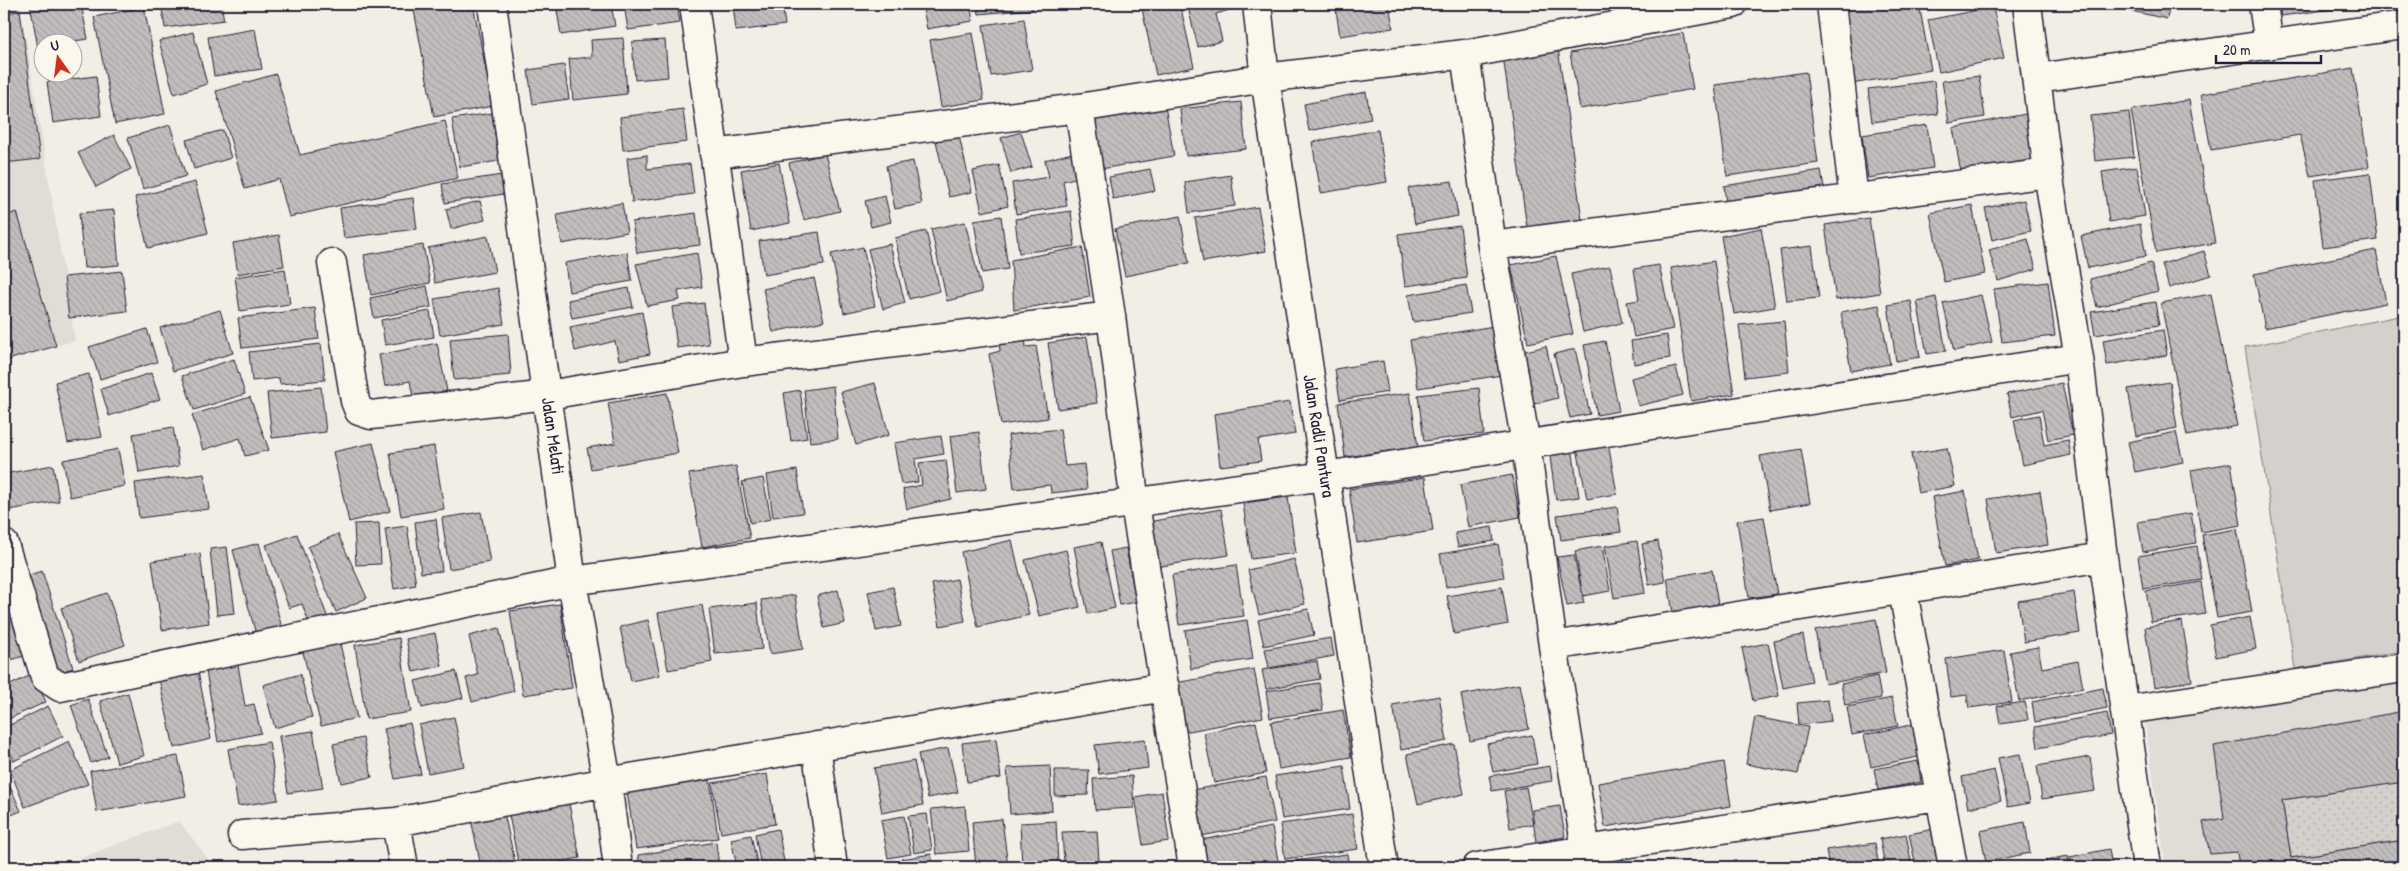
<svg xmlns="http://www.w3.org/2000/svg" width="2408" height="871" viewBox="0 0 2408 871" font-family="'Patrick Hand',sans-serif">
<style>
.built{fill:#e0dcd6}
.grass{fill:#d4d1cc;stroke:#7b7a84}
.park{fill:url(#park-dots);stroke:#7b7a84}
.building{fill:url(#building-back-hatch);stroke:#22223b}
.lines{fill:none;stroke-linecap:round;stroke-linejoin:round}
.minor-casing{stroke:#22223b;stroke-width:31}
.minor{stroke:#fbf7ec;stroke-width:28}
.labels{text-anchor:middle;stroke-width:5;stroke-linejoin:round;paint-order:stroke}
.street-label{font-size:18px;fill:#22223b;stroke:#fbf7ec}
</style>
<defs>
<pattern id="park-dots" width="8" height="8" patternUnits="userSpaceOnUse" patternTransform="scale(1.25)"><rect width="8" height="8" fill="#d4d1cc"/><path d="M2 2h.1M6 6h.1" fill="none" stroke="#b6b3b0" stroke-width="1.8" stroke-linecap="round"/></pattern>
<pattern id="building-back-hatch" width="6" height="6" patternUnits="userSpaceOnUse" patternTransform="scale(1.25)"><rect width="6" height="6" fill="#c2bebe"/><path d="M-1 5l2 2M0 0l6 6M5-1l2 2" fill="none" stroke="#a6a3a4"/></pattern>
</defs>
<rect width="100%" height="100%" fill="#f2eee5"/>
<filter id="ink" filterUnits="userSpaceOnUse"><feTurbulence type="fractalNoise" baseFrequency=".02" numOctaves="2"/><feDisplacementMap in="SourceGraphic" scale="10" xChannelSelector="R" yChannelSelector="G"/><feConvolveMatrix kernelMatrix="1 2 1 2 8 2 1 2 1" color-interpolation-filters="sRGB"/></filter>
<g filter="url(#ink)">
<path class="built" d="M4,4H20L75,341L4,358Z
M2404,677V867H2166L2144,716Z
M179,821L214,867H57Z"/>
<path class="grass" d="M2399,316L2404,350V651L2295,669L2245,347Z"/>
<path class="park" d="M2404,781V840L2291,858L2282,800Z"/>
<path class="building" d="M30,4H81L88,39L67,42H42V47L38,48Z
M149,4H221L224,20L165,28L161,4L150,8Z
M447,4H473L493,106L434,117L414,10Z
M556,4H611L615,26L561,35Z
M624,4H677L680,23L628,30Z
M733,4H782L785,25L736,31Z
M922,4H970L973,21L927,29Z
M977,4H1032L1033,9L979,14Z
M1141,4H1180L1194,67L1156,75Z
M1187,4H1249L1216,14L1222,41L1198,47Z
M1335,4H1389L1393,28L1340,36Z
M1839,4H1919L1931,70L1852,84Z
M1928,4H1957L1929,9Z
M2100,4H2170L2167,19Z
M2279,4H2370L2281,16Z
M144,7L165,114L115,124L94,17Z
M1993,7L2004,58L1939,72L1928,20Z
M20,11L40,159L4,163V13Z
M1024,19L1032,70L991,76L983,25Z
M255,29L262,69L214,76L208,37Z
M193,32L207,84L174,94L159,41Z
M973,33L984,100L941,107L930,40Z
M1683,33L1693,89L1580,109L1570,53Z
M623,38L627,94L573,100L569,59L592,57L591,40Z
M665,40L668,77L635,80L632,42Z
M1558,48L1583,227L1528,235L1503,56Z
M564,65L569,99L533,104L528,70Z
M2353,68L2369,167L2310,176L2300,135L2211,150L2201,94Z
M1806,72L1818,163L1727,176L1715,85Z
M276,74L300,155L445,121L458,178L289,217L279,179L245,189L216,91Z
M96,76L101,116L53,123L47,82Z
M1979,76L1985,117L1949,123L1942,81Z
M1934,81L1938,114L1872,122L1868,89Z
M1366,92L1371,119L1309,131L1304,104Z
M2189,100L2215,243L2156,253L2131,110Z
M1241,102L1246,149L1186,156L1180,109Z
M1165,106L1174,156L1101,169L1093,118Z
M683,109L687,142L623,150L620,117Z
M2129,112L2134,157L2095,161L2090,116Z
M492,113L499,161L460,167L452,119Z
M2031,113L2040,158L1961,173L1953,128Z
M170,125L186,176L143,189L128,138Z
M1927,125L1933,168L1868,178L1862,135Z
M223,130L231,158L194,169L186,140Z
M1378,130L1387,182L1321,193L1312,142Z
M1021,132L1032,167L1011,173L1001,138Z
M114,135L131,169L96,187L78,153Z
M959,136L972,192L949,197L936,141Z
M1072,153L1078,177L1063,181L1067,206L1016,214L1012,183L1049,177L1045,160Z
M825,154L840,211L804,220L789,163Z
M647,155V169L690,164L694,194L632,202L627,158Z
M913,161L922,204L895,209L886,166Z
M779,163L790,223L751,231L741,170Z
M999,165L1008,206L982,212L973,171Z
M2137,167L2145,216L2109,222L2102,172Z
M1150,169L1155,191L1113,199L1109,177Z
M1821,170L1824,187L1726,204L1724,186Z
M2370,173L2378,240L2323,247L2315,180Z
M502,175L504,194L445,203L442,184Z
M1231,175L1235,206L1189,213L1185,182Z
M1452,181L1458,216L1415,224L1408,188Z
M195,182L208,233L148,248L135,197Z
M885,196L891,222L871,227L865,201Z
M413,198L417,229L344,238L340,208Z
M2024,200L2031,231L1992,240L1985,208Z
M480,201L485,220L451,229L446,209Z
M622,203L627,232L562,244L557,215Z
M1972,205L1985,274L1944,282L1930,213Z
M1258,207L1266,251L1203,262L1195,218Z
M114,210L119,265L84,268L79,213Z
M1071,211L1075,246L1019,253L1015,219Z
M17,212L56,346L4,361V216Z
M696,213L700,245L637,253L632,222Z
M1001,216L1008,269L982,273L974,220Z
M1180,216L1189,263L1125,276L1115,229Z
M1869,218L1880,293L1836,300L1825,225Z
M965,222L982,292L947,301L931,229Z
M2140,224L2146,256L2088,268L2081,236Z
M1460,226L1467,278L1405,286L1398,234Z
M1761,228L1775,307L1734,314L1721,236Z
M926,231L940,291L909,299L895,238Z
M819,232L824,265L764,275L759,241Z
M279,235L284,266L238,274L233,243Z
M488,236L495,272L435,283L428,248Z
M2028,239L2036,269L1998,281L1989,250Z
M890,244L905,303L883,309L868,249Z
M423,245L430,283L371,295L364,255Z
M1812,246L1819,298L1787,301L1780,250Z
M863,247L875,306L844,313L831,254Z
M1082,247L1090,297L1014,310L1011,260Z
M2376,250L2386,303L2265,328L2254,274Z
M2204,251L2211,275L2169,288L2162,264Z
M627,252L632,281L569,292L565,263Z
M697,253L702,287L678,291L680,300L647,306L636,264Z
M1556,256L1573,334L1528,343L1511,265Z
M1714,261L1734,394L1691,401L1671,268Z
M2151,263L2158,291L2097,307L2090,279Z
M1659,265L1673,329L1634,337L1627,302L1639,300L1634,269Z
M1610,266L1622,323L1583,332L1571,274Z
M285,269L290,304L240,311L235,277Z
M122,271L127,311L69,318L64,277Z
M814,278L824,321L773,332L763,289Z
M2048,282L2055,336L2002,342L1994,289Z
M1466,285L1471,313L1413,322L1408,295Z
M427,286L431,307L374,318L370,298Z
M498,288L504,324L440,335L434,299Z
M629,288L633,307L572,318L568,300Z
M2211,294L2237,426L2187,436L2161,303Z
M1981,295L1992,342L1954,351L1943,303Z
M1936,297L1946,351L1927,354L1917,301Z
M1911,301L1920,357L1896,361L1888,305Z
M2155,302L2159,325L2095,335L2091,312Z
M704,303L709,344L677,348L672,307Z
M1879,305L1890,364L1851,371L1841,312Z
M315,308L319,339L242,348L238,318Z
M220,310L233,353L173,371L160,328Z
M430,311L434,337L385,345L381,320Z
M642,312L650,354L619,360L615,341L575,351L570,327Z
M1784,321L1789,372L1745,377L1739,325Z
M1494,326L1502,375L1418,388L1410,340Z
M147,329L157,362L100,379L89,347Z
M2163,330L2167,355L2107,365L2103,340Z
M508,334L511,375L454,380L450,339Z
M1667,335L1670,358L1634,364L1631,341Z
M1087,337L1097,403L1058,409L1048,343Z
M1025,338L1026,347L1036,346L1048,418L1001,425L989,354L1000,351L999,342Z
M1605,341L1619,411L1597,415L1584,345Z
M437,343L447,391L413,397L410,381L385,386L379,355Z
M321,344L325,380L280,384L279,378L252,381L249,352Z
M1546,346L1558,398L1534,404L1522,352Z
M1575,349L1590,414L1570,418L1554,354Z
M234,359L245,394L194,410L182,376Z
M1383,361L1388,392L1340,400L1335,369Z
M1676,367L1683,395L1638,406L1631,378Z
M151,373L160,399L109,416L101,389Z
M89,374L102,437L68,443L55,382Z
M2170,382L2177,428L2136,436L2128,389Z
M875,383L889,435L856,445L841,392Z
M2062,383L2073,435L2048,440L2042,410L2012,417L2007,394Z
M833,386L838,439L810,442L804,390Z
M321,387L326,432L272,438L267,393Z
M1479,388L1484,434L1424,441L1418,395Z
M800,390L807,438L791,441L784,393Z
M667,393L678,453L591,469L587,448L615,443L608,403Z
M1410,393L1418,447L1345,457L1338,403Z
M250,397L269,450L245,456L240,438L203,450L192,415Z
M1290,402L1295,434L1258,440L1261,461L1220,466L1214,414Z
M2039,415L2044,445L2068,440L2071,455L2023,465L2014,420Z
M173,427L179,466L139,473L133,434Z
M1060,429L1065,466L1084,464L1087,489L1051,493L1050,485L1014,489L1008,435Z
M979,432L986,489L957,493L950,436Z
M2176,432L2183,462L2135,472L2128,442Z
M941,436L944,454L915,459L918,482L901,484L894,443Z
M1607,437L1617,494L1587,499L1576,443Z
M373,443L390,511L349,522L333,452Z
M434,446L444,509L401,516L390,453Z
M1572,447L1579,497L1556,500L1549,450Z
M1947,448L1955,486L1918,493L1911,454Z
M118,449L125,486L70,497L63,460Z
M1801,449L1810,503L1770,510L1760,456Z
M946,460L951,499L907,509L903,489L922,485L919,463Z
M2231,463L2241,525L2201,532L2191,470Z
M53,465L59,501L4,511V474Z
M736,466L750,538L702,547L689,474Z
M797,470L803,513L773,517L767,475Z
M204,474L209,509L139,518L135,483Z
M1512,475L1520,517L1468,527L1460,485Z
M1425,477L1433,531L1357,543L1349,489Z
M763,478L771,519L750,523L742,482Z
M1965,491L1978,560L1945,566L1932,497Z
M2040,491L2048,545L1996,553L1988,499Z
M1288,497L1296,553L1251,559L1243,503Z
M1617,507L1621,532L1561,540L1557,515Z
M1221,509L1229,555L1156,567L1148,522Z
M481,512L490,562L449,569L442,518Z
M2191,513L2196,543L2143,552L2138,522Z
M1764,517L1777,594L1749,598L1737,521Z
M436,519L442,571L421,573L415,522Z
M379,523L381,564L356,565L354,524Z
M407,526L416,585L394,589L385,529Z
M1492,527L1494,541L1458,547L1455,533Z
M2237,529L2252,612L2217,618L2202,535Z
M297,534L327,616L309,623L302,604L289,608L266,545Z
M338,534L367,598L336,612L308,547Z
M1012,540L1029,615L978,627L961,552Z
M1637,541L1645,593L1614,598L1605,546Z
M1658,541L1665,582L1649,585L1642,544Z
M1101,542L1115,608L1088,614L1074,547Z
M259,543L282,628L256,634L233,550Z
M1498,544L1504,577L1446,587L1440,554Z
M1602,546L1610,591L1583,596L1575,551Z
M2197,546L2202,580L2143,589L2138,556Z
M227,547L235,613L217,615L210,549Z
M1126,548L1136,602L1120,605L1110,551Z
M1066,550L1080,607L1039,616L1025,560Z
M200,553L209,623L162,630L152,561Z
M1574,555L1584,603L1567,606L1557,557Z
M1294,559L1305,604L1259,615L1248,570Z
M1236,565L1244,616L1179,625L1172,575Z
M1712,570L1718,604L1673,613L1667,578Z
M42,571L73,668L51,675L19,578Z
M957,579L965,621L940,626L932,584Z
M2201,582L2206,614L2151,622L2146,591Z
M893,587L901,626L876,631L868,592Z
M1502,587L1508,624L1454,634L1447,596Z
M838,590L845,623L824,628L817,596Z
M2074,592L2080,633L2024,642L2018,601Z
M107,593L125,645L79,661L61,608Z
M795,595L803,649L770,654L761,600Z
M16,596L31,654L4,662V599Z
M757,603L762,649L715,654L709,609Z
M560,604L572,688L523,695L510,611Z
M702,605L712,662L668,670L658,613Z
M1308,609L1314,635L1264,646L1258,620Z
M2250,617L2256,649L2216,657L2210,625Z
M1876,619L1886,673L1825,684L1815,630Z
M648,620L660,675L631,681L620,627Z
M1247,620L1253,659L1191,669L1185,630Z
M2182,621L2192,681L2154,687L2145,627Z
M499,628L514,691L472,702L466,678L478,675L469,636Z
M435,633L442,666L413,672L406,639Z
M338,635L357,718L321,726L301,644Z
M1803,635L1812,682L1783,688L1774,641Z
M399,638L411,712L366,719L355,645Z
M1331,638L1334,656L1269,668L1265,649Z
M1768,643L1779,696L1753,701L1742,648Z
M2038,647L2042,668L2078,661L2083,688L2019,701L2010,652Z
M2004,650L2012,702L1969,708L1967,695L1951,697L1946,659Z
M1317,661L1320,679L1266,689L1262,670Z
M238,665L245,706L254,704L261,733L218,742L206,671Z
M197,666L211,739L174,748L158,674Z
M1254,669L1263,717L1184,732L1175,683Z
M456,671L463,698L422,708L415,681Z
M33,674L46,702L4,721V688Z
M300,674L312,717L275,728L263,685Z
M1877,676L1881,698L1845,705L1841,684Z
M1319,683L1323,710L1270,718L1266,691Z
M1520,684L1529,729L1470,741L1461,695Z
M2103,688L2107,708L2035,722L2032,702Z
M128,693L144,756L117,763L100,701Z
M1439,696L1447,741L1401,750L1393,705Z
M1892,698L1898,726L1852,735L1847,707Z
M88,699L108,757L91,763L71,705Z
M1828,700L1831,721L1799,725L1797,703Z
M2025,702L2028,720L2000,724L1997,706Z
M48,706L63,736L14,761L4,740V728Z
M1343,710L1351,757L1279,769L1271,722Z
M2404,711V782L2282,800L2291,858L2404,840V867H2239L2237,852L2210,854L2203,822L2224,818L2214,746Z
M2107,713L2111,735L2038,748L2035,727Z
M454,717L464,766L428,773L419,725Z
M1755,717L1808,727L1798,774L1746,764Z
M1256,722L1266,773L1214,783L1204,733Z
M410,723L421,774L395,779L384,729Z
M1915,724L1922,756L1871,767L1864,735Z
M313,731L323,788L288,793L279,736Z
M1532,735L1537,764L1493,772L1487,744Z
M363,738L372,777L341,783L333,744Z
M996,739L1001,778L967,782L962,743Z
M1145,739L1148,768L1099,774L1095,745Z
M69,741L88,784L25,807L10,770Z
M269,742L278,800L238,806L228,749Z
M1454,744L1464,794L1418,804L1407,754Z
M948,748L958,792L928,798L918,754Z
M2020,754L2030,803L2008,807L1998,758Z
M178,756L186,796L97,812L90,771Z
M2090,757L2095,791L2042,799L2037,766Z
M914,761L923,805L882,813L874,768Z
M1918,761L1921,782L1878,790L1874,769Z
M1724,762L1731,806L1605,827L1598,783Z
M1050,766L1052,811L1010,814L1007,768Z
M1344,766L1350,809L1282,819L1275,776Z
M1550,766L1552,781L1492,791L1489,776Z
M1055,770H1089L1088,795L1055,796Z
M1994,770L2001,801L1968,808L1962,777Z
M767,774L775,824L721,833L712,783Z
M1132,776L1134,808L1095,810L1093,779Z
M1266,777L1275,822L1201,836L1192,790Z
M7,780L21,811L4,818V781Z
M710,780L718,838L636,849L627,792Z
M1526,787L1533,824L1510,828L1504,791Z
M1162,792L1169,841L1143,845L1135,797Z
M569,804L580,858L533,867H519L509,815Z
M965,806L969,851L936,854L931,809Z
M1560,806L1565,837L1536,842L1532,810Z
M504,813L516,867H481L471,819Z
M927,814L932,850L914,853L908,816Z
M1352,814L1358,849L1285,859L1280,824Z
M904,816L911,854L888,858L881,820Z
M1002,819L1008,867H976L972,822Z
M1056,821L1058,866L1022,867L1020,823Z
M2025,822L2030,853L1986,862L1980,831Z
M1272,827L1279,866L1206,867L1201,840Z
M778,829L785,867H761L755,834Z
M1934,829L1941,867H1916L1909,834Z
M1097,831L1099,861L1064,863L1062,832Z
M1906,834L1912,867H1885L1880,839Z
M751,835L758,867H737L731,839Z
M716,842L719,867H640L638,855Z
M1875,843L1879,867H1829L1826,850Z
M2109,849L2112,867H2072L2070,857Z
M931,854L934,867H903L901,859Z
M1347,854L1349,867H1287L1286,862Z
M2068,856L2070,867H2047L2045,860Z"/>
<g class="lines">
<defs>
<path id="minor" d="M492,4L572,581L607,782L618,867
M1257,4L1265,78L1384,867
M1831,4L1854,199
M2027,4L2048,173L2079,358L2103,557L2147,867
M2263,4L2269,45
M1465,54L1733,4
M2038,78L2404,25
M1079,108L1111,316L1135,504L1193,867
M714,154L1079,108L1265,78L1465,54L1492,246L1526,445L1553,646L1586,850L1477,867
M1492,246L2048,173
M332,263L355,401L359,411L371,415L548,395L743,362L694,4
M743,362L1111,316
M4,544L45,677L60,687L572,581L1325,476L2079,358
M1903,591L1953,867
M1553,646L2103,557
M2126,710L2404,668
M816,746L833,867
M396,822L404,867
M242,835L396,822L607,782L1165,687
M1586,850L1939,796"/>
</defs>
<use href="#minor" class="minor-casing"/>
<use href="#minor" class="minor"/>
</g>
</g>
<g class="labels">
<g class="street-label">
<text transform="translate(553 436) rotate(82)" y="6">Jalan Melati</text>
<text transform="translate(1319 436) rotate(81)" y="6">Jalan Radli Pantura</text>
</g>
</g>
<rect width="2408" height="871" fill="none" stroke="#fbf7ec" stroke-width="20"/>
<rect x="10" y="10" width="2388" height="851" fill="none" stroke="#22223b" stroke-width="2" filter="url(#ink)"/>
<g transform="translate(58 58) rotate(346)"><circle r="24" fill="#fbf7ec" stroke="#a4a2a5"/>
<path d="M0-4L9 19L0 12L-9 19Z" fill="#c8321e"/>
<text y="-8" font-size="14" font-weight="bold" text-anchor="middle" fill="#22223b">U</text>
</g>
<path d="M2216 55v8h105v-8" fill="none" stroke="#22223b" stroke-width="2.5"/>
<text x="2223" y="55" font-size="15" fill="#22223b" stroke="#fbf7ec" stroke-width="4" paint-order="stroke">20 m</text>
</svg>
